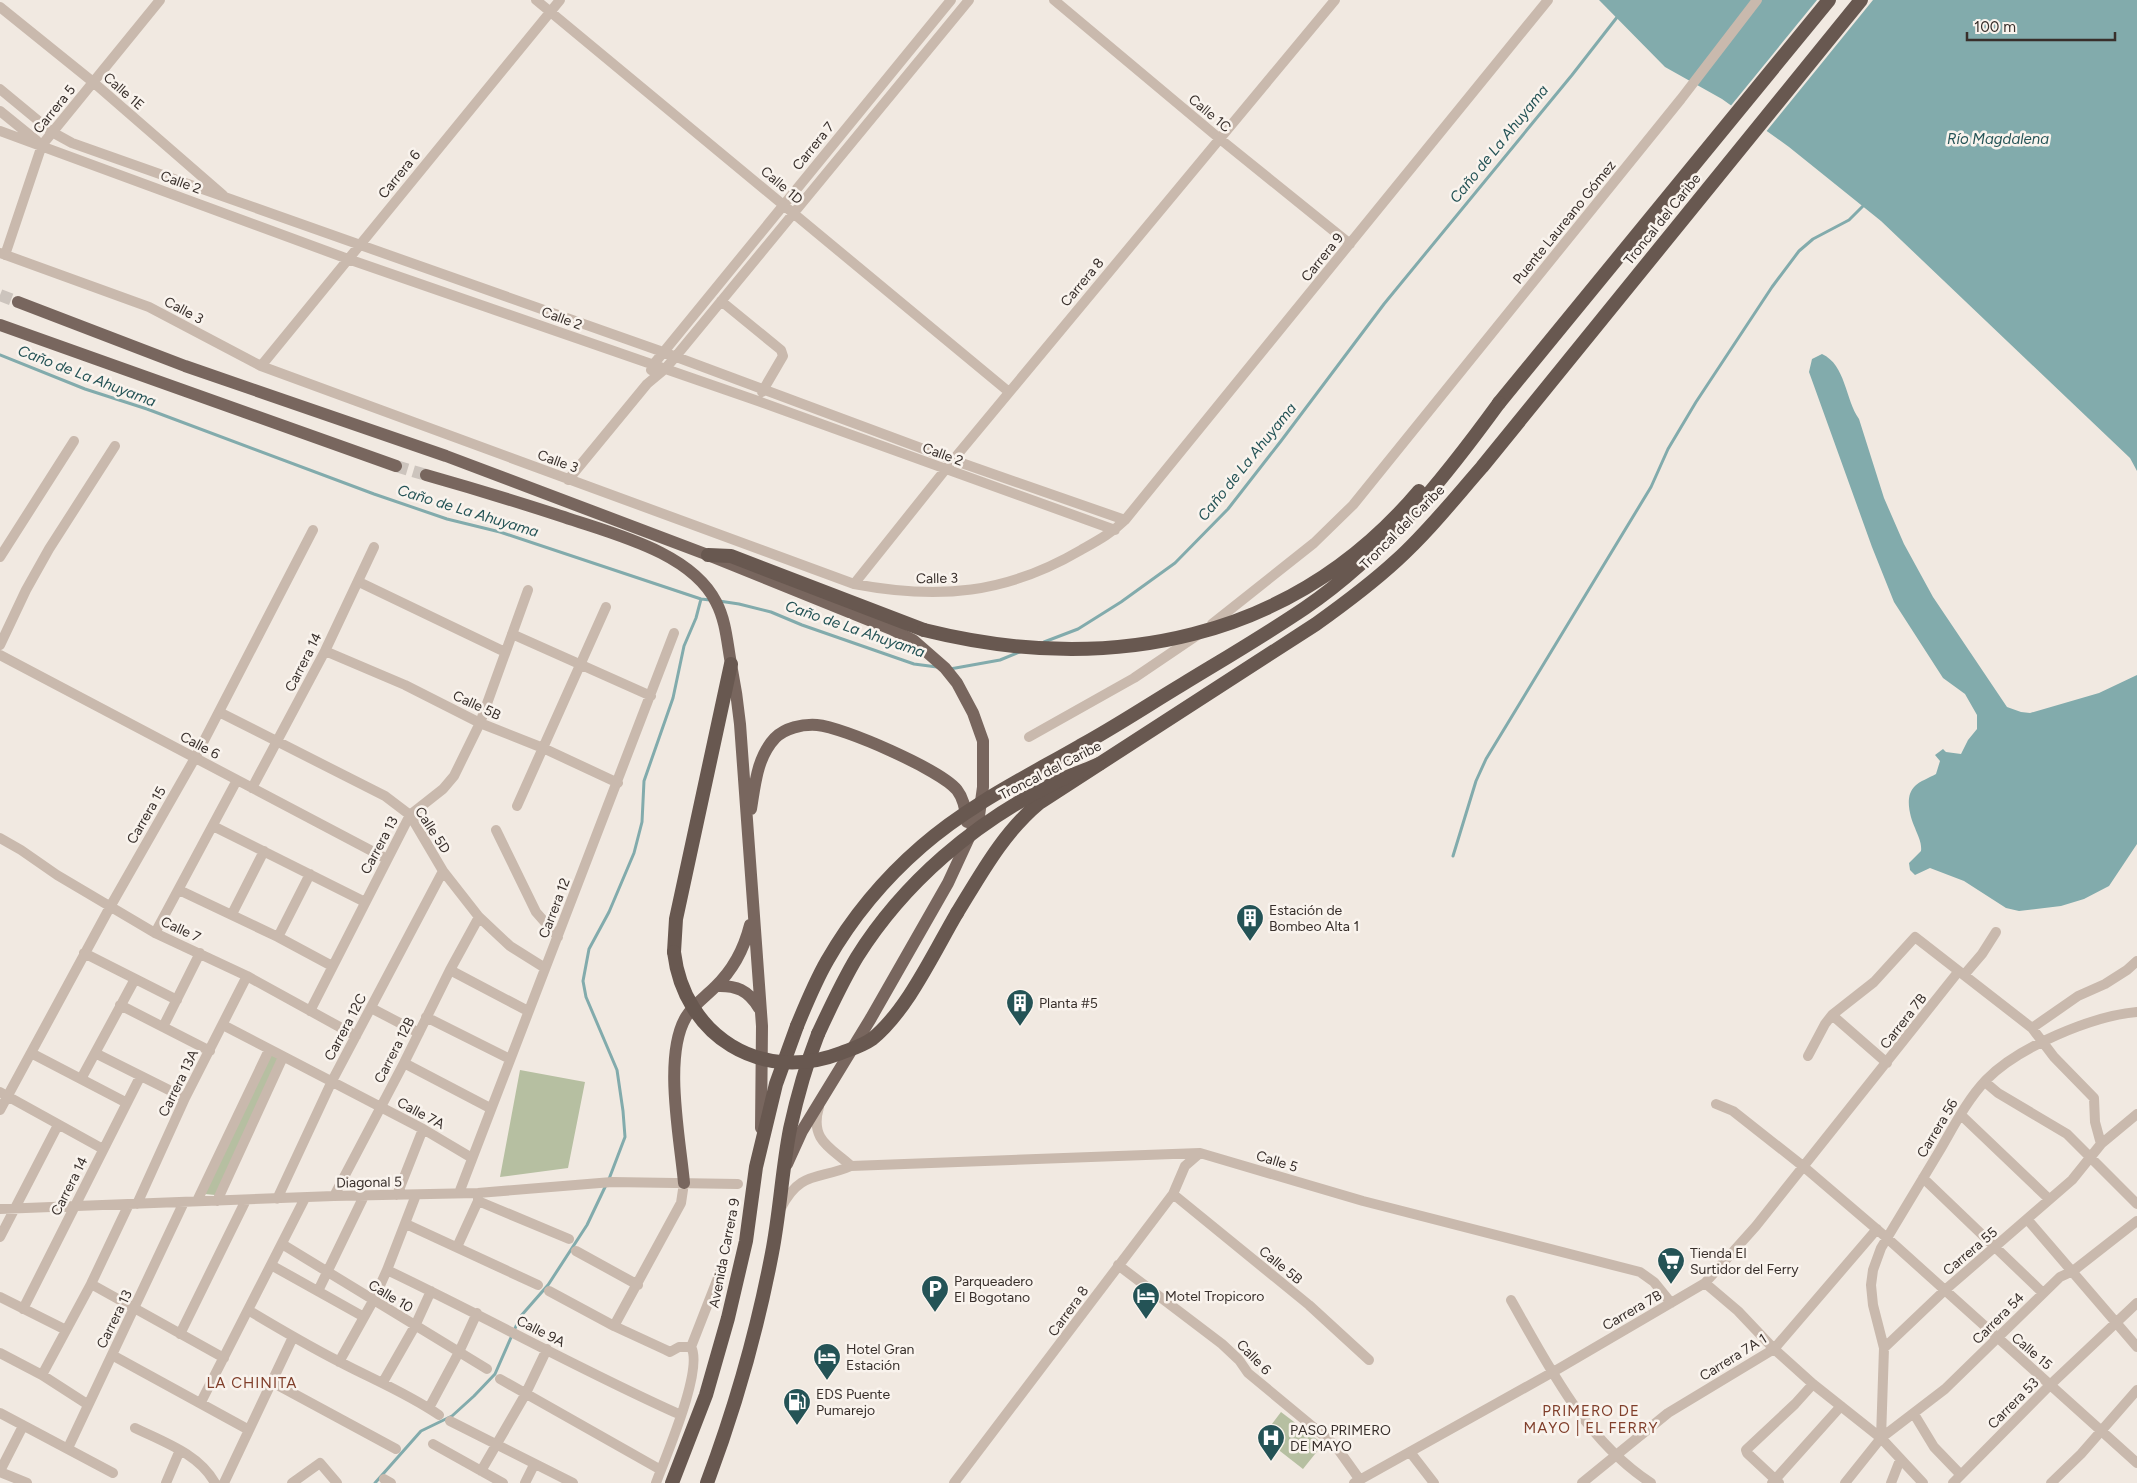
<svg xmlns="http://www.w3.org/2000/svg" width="2137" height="1483" viewBox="0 0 2137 1483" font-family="Figtree,sans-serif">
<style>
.green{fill:#b6bfa1}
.water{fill:#82abac}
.pier{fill:#f1e9e1}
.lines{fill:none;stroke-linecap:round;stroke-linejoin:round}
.stream{stroke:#82abac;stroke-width:3}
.primary-tunnel{stroke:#ccc4bd;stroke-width:12;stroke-dasharray:12 6;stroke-linecap:butt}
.minor{stroke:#c9b9ad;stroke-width:10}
.primary{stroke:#78665e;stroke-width:12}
.trunk{stroke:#685850;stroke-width:14}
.trunk-bridge{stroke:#685850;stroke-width:14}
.labels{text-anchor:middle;stroke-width:5;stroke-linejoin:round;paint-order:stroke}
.street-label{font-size:14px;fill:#382f2b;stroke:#f9f3ed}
.poi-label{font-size:14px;fill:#382f2b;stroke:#f9f3ed;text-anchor:start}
.water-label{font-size:15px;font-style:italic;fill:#245356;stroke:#f9f3ed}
.neighbourhood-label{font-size:15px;letter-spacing:1px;fill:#803f2b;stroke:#f9f3ed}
</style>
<rect width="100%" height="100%" fill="#f1e9e1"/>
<path class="green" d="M270,1053L280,1059L215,1195L205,1194Z
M520,1070L585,1082L568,1168L500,1177Z
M1281,1412L1323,1444L1303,1469L1262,1437Z"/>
<path class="water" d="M1599,0H2137V471L2130,458L1881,221L1789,147L1722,99L1665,67Z
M1822,354C1846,365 1845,399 1859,419L1884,498L1904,544L1933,597L2007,707L2021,712L2030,713L2099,693L2137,675V844L2109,886L2084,899L2061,906L2019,911L2006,908L1964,881L1930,868L1915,875L1910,870L1909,863L1921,851C1922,843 1918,836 1915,828C1910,817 1904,796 1915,786C1920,781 1929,778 1936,774L1940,761L1935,755L1943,749L1946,752L1961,754L1968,740L1977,729V715L1965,694L1943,678L1894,602L1872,547L1809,372L1812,359Z"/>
<path class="pier" d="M1817,0H1873L1765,133L1729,108Z"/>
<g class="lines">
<path class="stream" d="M0,355L85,389L147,409L374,494L447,519L500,532L701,599L710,600
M719,601L739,604L771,612L802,625L914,664L937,667
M1044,642L1078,629L1121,602L1175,563L1228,509L1281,441L1384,304L1572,75L1618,16
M950,669L1000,660L1022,651
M1453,856L1476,781L1486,759L1651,487L1668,449L1696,402L1772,287L1799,251L1813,239L1849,220L1863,206
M609,1179L625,1137L623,1111L617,1070L586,997L583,981L589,949L609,912L634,853L642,822L644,781L673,698L684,646L696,618L701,599
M375,1483L421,1431L452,1416L474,1396L495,1374L520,1317L548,1285L587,1225L606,1185"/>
<path class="primary-tunnel" d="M0,295L18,302
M396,466L426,475"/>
<path class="minor" d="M536,0L1009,392
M1054,0L1220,139L1350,244
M0,7L93,82L223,195
M0,89L52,132L72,143L663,352L953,460L1125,520
M0,111L37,141
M0,131L348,259L758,401L1115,530
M0,253L149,307L261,366L854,584C939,600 1006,594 1081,550C1097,541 1112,533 1125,520L1548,0
M5,255L42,145L160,0
M721,301L781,350L783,356L762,392
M261,366L560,0
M651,370L653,365L951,0
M568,480L647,384L665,369L676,356L969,0
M0,557L74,441
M359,582L505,652
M854,584L953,460L1335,0
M1212,624L1314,543L1353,505L1681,99L1757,0
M512,634L651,696
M0,645L26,590L49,549L115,446
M325,651L405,685L480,723L543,748L618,783
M0,655L387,859
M219,712L385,796L410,815L443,871L479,917L510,946L545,968
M1029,737L1134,678L1199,634
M252,788L325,651L374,547
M517,806L606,607
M213,826L365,902
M496,830L536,912L558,937
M0,838L21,850L57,875L155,933L247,976L356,1036
M179,890L278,937L332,966
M232,914L264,851
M155,933L237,780
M278,937L310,874
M84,953L177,1000
M450,970L528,1011
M1964,975L1982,954L1996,932
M120,1005L210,1051
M371,1008L419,1033
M310,1011L410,815L443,789L454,776L480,723L528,590
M1832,1015L1887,1063
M426,1017L510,1059
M223,1025L423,1129L472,1158
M163,1027L200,953
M2032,1028L2078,996L2105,984L2127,970L2137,961
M31,1053L127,1103
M95,1053L185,1098
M1808,1056L1825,1024L1832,1015L1874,982L1915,937L2032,1028L2054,1057L2094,1098L2095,1122L2101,1144
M404,1063L490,1108
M81,1079L135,979
M1985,1082L1998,1093L2067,1134L2137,1204
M0,1092L103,1149
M1716,1104L1733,1111L1804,1167L1887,1238L2137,1463
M819,1107C809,1141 832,1148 851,1166
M0,1110L110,907L195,758L313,530
M1961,1115L2049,1199
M1923,1178L2043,1293
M459,1193L674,633
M1173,1194L1309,1305L1369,1360
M397,1195L423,1129
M334,1196L404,1063L450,970L479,917
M277,1199L332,1081L443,871
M197,1201L269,1050
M217,1201L283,1057
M478,1201L569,1239
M137,1204L185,1098L247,976
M781,1208C800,1170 819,1180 851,1166L1200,1153L1363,1201L1640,1272L1654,1282L1671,1303
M0,1209L334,1196L478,1193L612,1182L738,1184
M2027,1219L2137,1347
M406,1224L538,1285
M0,1237L58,1125
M282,1244L487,1369
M457,1247L478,1201V1195
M576,1251L638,1285
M271,1265L364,1317
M1118,1265L1222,1344L1239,1360L1248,1373L1335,1445L1360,1480
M387,1270C486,1317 582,1371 681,1415
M1705,1283L1738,1311L1774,1349L1813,1384L1881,1438L1923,1483
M91,1284L224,1358
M318,1291L364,1196
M549,1291L614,1326L666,1350L670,1352L679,1347H691C704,1369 665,1458 656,1483
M0,1297L66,1330
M1511,1300C1549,1367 1585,1440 1651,1483
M23,1309L140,1077
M248,1310C278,1328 307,1345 338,1361C372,1379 407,1393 439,1415
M614,1326L681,1203L684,1183
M180,1334L246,1200
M691,1347L723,1265
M1884,1348L1945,1290L2072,1180L2101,1144L2137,1114
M0,1353L42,1375L87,1404
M112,1355L249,1430
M339,1362L373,1301L387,1270L416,1195
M42,1375L91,1284L129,1204
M500,1379L661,1470
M272,1382L396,1449
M383,1382L415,1326L431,1291
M201,1402L305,1198
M429,1408L459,1352L477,1313
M0,1413L113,1473
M1914,1414L1934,1447L1961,1475
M450,1421L573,1483
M135,1428C164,1442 199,1454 215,1483
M1881,1438L1884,1348L1873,1305L1871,1285L1873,1270L1881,1248C1901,1215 1920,1183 1940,1150C1954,1126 1967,1100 1986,1080C2018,1047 2092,1016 2137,1012
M433,1444L503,1483
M68,1448L184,1202
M1410,1452L1434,1483
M0,1471L23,1426
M481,1471L525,1395L547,1349
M0,1472L27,1483
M384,1479L391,1483
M166,1483L180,1450
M224,1483L293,1337
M292,1483L320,1463L337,1483
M525,1483L534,1465
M954,1483L1173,1194L1185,1166L1200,1153
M1354,1483L1553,1372L1705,1283L1756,1226L1958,972
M1582,1483L1668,1413L1774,1349L1877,1229
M1772,1483L1841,1406
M1779,1483L1747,1453L1746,1450L1795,1404L1813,1384
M1845,1483L1881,1438L1945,1389L2060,1277L2073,1271L2137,1221
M1891,1483L1900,1460
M1953,1483L2050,1385L2137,1303
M2051,1483L2081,1454L2137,1390"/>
<path class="primary" d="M18,302L185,366L446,456L708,555L891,629L913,640L945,668L957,683L973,713L983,741V787L979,816L948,883L871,1018L802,1131L787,1164
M0,325L396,466
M426,475C472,488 518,502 564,517C613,534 691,552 716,602C726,621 727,642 731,664C735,684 738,704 740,724L762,1026L761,1128
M751,809C755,785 757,757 775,738C785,728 802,724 817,725C843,727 941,770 957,790C964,799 966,811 967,822
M716,986C736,985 748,990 759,1008
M684,1183C680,1138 663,1056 686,1017C693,1005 705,997 715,987C733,970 744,949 750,925"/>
<path class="trunk" d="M1499,403L1829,0
M708,555L731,556L924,630
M957,913C981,874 1003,833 1039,803L1316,624C1344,604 1371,584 1397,560C1428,532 1454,499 1482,467L1861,0
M674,952L676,919L731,664
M672,1483L706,1395L728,1318L746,1241L756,1167L776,1084L797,1026
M707,1483C735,1408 757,1332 772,1253C780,1212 782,1170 790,1129C797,1097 806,1065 818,1034"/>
<path class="trunk-bridge" d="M924,630C1109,676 1292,641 1419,491
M674,952C684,1036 761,1084 841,1053C851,1049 862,1046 872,1039C907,1011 934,952 957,913
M797,1026C806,1004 815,982 827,961C851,919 885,878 922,846C969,805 1026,777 1080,746C1115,727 1148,705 1183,684C1224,659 1265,635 1305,608C1384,554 1443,480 1499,403
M818,1034C830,1008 842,982 857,957C904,882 975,822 1054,783C1068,776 1084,771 1099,764"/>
</g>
<defs>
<symbol id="building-pin" viewBox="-11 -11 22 30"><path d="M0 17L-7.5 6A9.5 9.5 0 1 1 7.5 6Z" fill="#245356" stroke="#f9f3ed"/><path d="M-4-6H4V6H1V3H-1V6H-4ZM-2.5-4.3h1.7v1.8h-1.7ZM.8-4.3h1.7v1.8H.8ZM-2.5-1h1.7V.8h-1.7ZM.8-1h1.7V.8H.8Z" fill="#fff"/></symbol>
<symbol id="supermarket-pin" viewBox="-11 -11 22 30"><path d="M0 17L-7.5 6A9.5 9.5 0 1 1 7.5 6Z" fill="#245356" stroke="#f9f3ed"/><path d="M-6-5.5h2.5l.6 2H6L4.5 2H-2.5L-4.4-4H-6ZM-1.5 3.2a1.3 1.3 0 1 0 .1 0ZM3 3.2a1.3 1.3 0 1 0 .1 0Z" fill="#fff"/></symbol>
<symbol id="parking-pin" viewBox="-11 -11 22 30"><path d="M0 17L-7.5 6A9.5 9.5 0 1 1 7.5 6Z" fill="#245356" stroke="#f9f3ed"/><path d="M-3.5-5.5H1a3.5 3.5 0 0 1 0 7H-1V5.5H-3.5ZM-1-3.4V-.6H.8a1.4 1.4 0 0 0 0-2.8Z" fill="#fff"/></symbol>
<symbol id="hotel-pin" viewBox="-11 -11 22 30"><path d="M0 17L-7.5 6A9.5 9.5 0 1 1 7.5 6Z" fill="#245356" stroke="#f9f3ed"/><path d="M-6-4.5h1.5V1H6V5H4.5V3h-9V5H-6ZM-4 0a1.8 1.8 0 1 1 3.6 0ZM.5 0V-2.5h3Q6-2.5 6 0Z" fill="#fff"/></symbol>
<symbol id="fuel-pin" viewBox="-11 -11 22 30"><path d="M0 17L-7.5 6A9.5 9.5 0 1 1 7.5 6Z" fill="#245356" stroke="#f9f3ed"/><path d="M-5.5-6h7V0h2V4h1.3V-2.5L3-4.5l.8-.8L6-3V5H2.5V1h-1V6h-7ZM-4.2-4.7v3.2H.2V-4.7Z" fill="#fff"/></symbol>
<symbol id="hospital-pin" viewBox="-11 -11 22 30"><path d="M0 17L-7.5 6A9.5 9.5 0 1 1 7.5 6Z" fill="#245356" stroke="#f9f3ed"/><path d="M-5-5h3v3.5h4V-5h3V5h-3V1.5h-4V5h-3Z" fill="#fff"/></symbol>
</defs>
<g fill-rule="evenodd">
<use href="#building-pin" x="1234" y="902" width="32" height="43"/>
<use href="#building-pin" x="1004" y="987" width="32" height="43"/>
<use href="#supermarket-pin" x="1655" y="1245" width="32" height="43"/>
<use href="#parking-pin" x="919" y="1273" width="32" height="43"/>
<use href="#hotel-pin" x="1130" y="1280" width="32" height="43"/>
<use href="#hotel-pin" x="811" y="1341" width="32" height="43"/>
<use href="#fuel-pin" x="781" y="1386" width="32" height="43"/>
<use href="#hospital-pin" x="1255" y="1422" width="32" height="43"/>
</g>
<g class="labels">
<g class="street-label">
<text transform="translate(124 91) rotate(41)" y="5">Calle 1E</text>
<text transform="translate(54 109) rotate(-51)" y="5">Carrera 5</text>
<text transform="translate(1210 113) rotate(40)" y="5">Calle 1C</text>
<text transform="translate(813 146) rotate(-51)" y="5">Carrera 7</text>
<text transform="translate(399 174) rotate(-51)" y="5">Carrera 6</text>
<text transform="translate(181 182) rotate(20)" y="5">Calle 2</text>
<text transform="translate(782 185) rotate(40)" y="5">Calle 1D</text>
<text transform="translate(1662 219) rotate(-51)" y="5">Troncal del Caribe</text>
<text transform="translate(1564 222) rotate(-51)" y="5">Puente Laureano Gómez</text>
<text transform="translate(1322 257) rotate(-51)" y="5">Carrera 9</text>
<text transform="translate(1082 282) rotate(-50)" y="5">Carrera 8</text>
<text transform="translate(184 310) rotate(28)" y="5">Calle 3</text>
<text transform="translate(562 318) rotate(20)" y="5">Calle 2</text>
<text transform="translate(943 454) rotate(20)" y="5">Calle 2</text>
<text transform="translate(558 461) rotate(20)" y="5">Calle 3</text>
<text transform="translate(1402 527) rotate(-45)" y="5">Troncal del Caribe</text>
<text transform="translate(937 578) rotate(-1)" y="5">Calle 3</text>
<text transform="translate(303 662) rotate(-63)" y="5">Carrera 14</text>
<text transform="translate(477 705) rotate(25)" y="5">Calle 5B</text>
<text transform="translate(200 745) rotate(28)" y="5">Calle 6</text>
<text transform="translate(1050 770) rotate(-27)" y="5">Troncal del Caribe</text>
<text transform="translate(146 815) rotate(-60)" y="5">Carrera 15</text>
<text transform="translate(433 830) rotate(57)" y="5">Calle 5D</text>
<text transform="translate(379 845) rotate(-62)" y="5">Carrera 13</text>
<text transform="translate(554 908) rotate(-69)" y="5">Carrera 12</text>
<text transform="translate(181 929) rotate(25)" y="5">Calle 7</text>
<text transform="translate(1903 1021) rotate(-52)" y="5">Carrera 7B</text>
<text transform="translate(345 1027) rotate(-62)" y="5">Carrera 12C</text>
<text transform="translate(394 1050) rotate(-63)" y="5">Carrera 12B</text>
<text transform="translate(178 1083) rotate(-64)" y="5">Carrera 13A</text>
<text transform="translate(421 1113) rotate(28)" y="5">Calle 7A</text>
<text transform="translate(1937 1128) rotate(-59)" y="5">Carrera 56</text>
<text transform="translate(1277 1161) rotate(17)" y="5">Calle 5</text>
<text transform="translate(369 1182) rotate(-1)" y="5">Diagonal 5</text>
<text transform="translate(69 1186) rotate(-63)" y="5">Carrera 14</text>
<text transform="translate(1970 1251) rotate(-40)" y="5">Carrera 55</text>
<text transform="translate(724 1253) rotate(-79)" y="5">Avenida Carrera 9</text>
<text transform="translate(1281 1265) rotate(39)" y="5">Calle 5B</text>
<text transform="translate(391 1296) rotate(31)" y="5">Calle 10</text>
<text transform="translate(1632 1310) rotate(-30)" y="5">Carrera 7B</text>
<text transform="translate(1068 1311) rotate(-54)" y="5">Carrera 8</text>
<text transform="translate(1998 1318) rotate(-45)" y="5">Carrera 54</text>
<text transform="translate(114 1319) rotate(-64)" y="5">Carrera 13</text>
<text transform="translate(541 1331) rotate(27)" y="5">Calle 9A</text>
<text transform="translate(2032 1351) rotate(41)" y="5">Calle 15</text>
<text transform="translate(1254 1357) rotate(46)" y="5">Calle 6</text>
<text transform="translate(1733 1357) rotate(-32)" y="5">Carrera 7A 1</text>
<text transform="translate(2013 1403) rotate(-45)" y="5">Carrera 53</text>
</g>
<g class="poi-label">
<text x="1269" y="915">Estación de<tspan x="1269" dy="16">Bombeo Alta 1</tspan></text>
<text x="1039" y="1008">Planta #5</text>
<text x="1690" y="1258">Tienda El<tspan x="1690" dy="16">Surtidor del Ferry</tspan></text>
<text x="954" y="1286">Parqueadero<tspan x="954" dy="16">El Bogotano</tspan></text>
<text x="1165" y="1301">Motel Tropicoro</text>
<text x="846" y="1354">Hotel Gran<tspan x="846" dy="16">Estación</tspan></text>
<text x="816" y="1399">EDS Puente<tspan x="816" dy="16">Pumarejo</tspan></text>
<text x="1290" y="1435">PASO PRIMERO<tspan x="1290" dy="16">DE MAYO</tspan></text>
</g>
<g class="water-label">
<text x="1998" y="144">Río Magdalena</text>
<text transform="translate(1499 144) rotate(-51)" y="5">Caño de La Ahuyama</text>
<text transform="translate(87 376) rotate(21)" y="5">Caño de La Ahuyama</text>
<text transform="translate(1247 462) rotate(-51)" y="5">Caño de La Ahuyama</text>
<text transform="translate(468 511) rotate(17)" y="5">Caño de La Ahuyama</text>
<text transform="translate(855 629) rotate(19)" y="5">Caño de La Ahuyama</text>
</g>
<g class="neighbourhood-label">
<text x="252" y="1388">LA CHINITA</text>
<text x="1591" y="1416">PRIMERO DE<tspan x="1591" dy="17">MAYO | EL FERRY</tspan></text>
</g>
</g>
<path d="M1967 32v8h148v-8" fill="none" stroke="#382f2b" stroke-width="2.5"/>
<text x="1974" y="32" font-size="15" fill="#382f2b" stroke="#f9f3ed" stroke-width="4" paint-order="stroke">100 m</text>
</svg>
